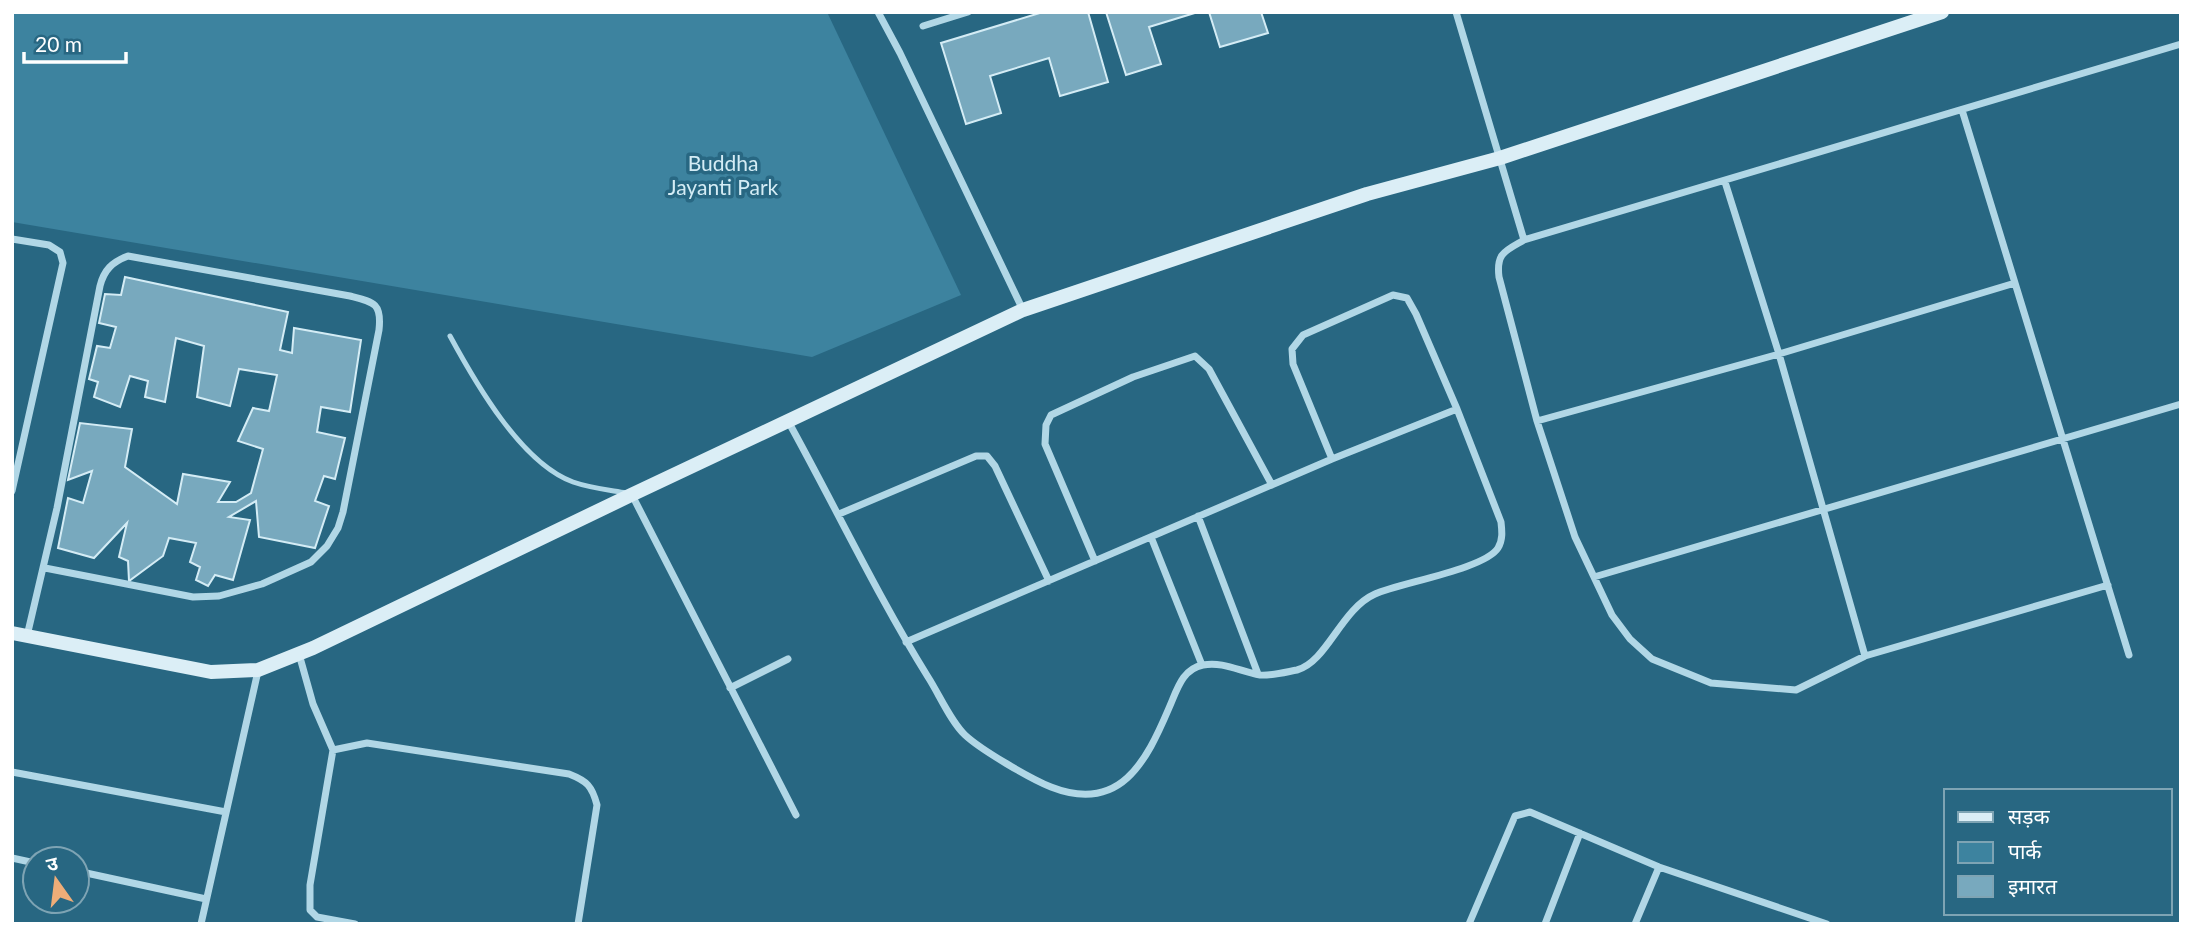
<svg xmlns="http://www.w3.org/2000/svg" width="2193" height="936" viewBox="0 0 2193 936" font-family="Lato,'Noto Sans Devanagari',sans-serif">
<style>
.green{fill:#3d839f}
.building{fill:#78a9be;stroke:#d4ecf5;stroke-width:2}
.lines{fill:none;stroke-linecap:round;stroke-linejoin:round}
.lane{stroke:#b1d7e6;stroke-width:5}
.street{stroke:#b1d7e6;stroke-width:7}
.secondary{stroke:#dbeef6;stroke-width:14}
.labels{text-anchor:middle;stroke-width:7;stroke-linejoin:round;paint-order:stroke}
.park-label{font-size:21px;fill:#d4ecf5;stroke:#286782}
</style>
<rect width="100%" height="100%" fill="#286782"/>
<path class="green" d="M12,12H827L961,295L812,357L12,222Z"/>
<path class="building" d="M1043,12H1088L1108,82L1060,96L1049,58L990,76L1001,113L966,124L941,43Z
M1106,12H1198L1149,27L1161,64L1126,75Z
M1209,12H1261L1268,33L1220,47Z
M125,277L288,312L280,350L292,353L294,328L361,340L350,412L321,407L317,432L345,438L335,479L324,476L315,501L329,506L315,548L259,537L256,501L229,517L250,520L233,580L215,575L208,586L196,580L200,567L190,562L196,543L169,538L163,556L129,581L128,561L119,557L127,523L94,558L58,548L68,498L83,503L92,471L68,480L80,423L132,429L125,467L177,504L183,474L230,482L218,502H236L251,493L263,449L238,441L253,408L269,411L277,375L239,369L230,406L197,397L204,346L176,338L165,402L145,397L148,381L130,376L120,407L94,397L98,382L89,379L97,346L110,348L116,327L99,323L105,294L121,295Z"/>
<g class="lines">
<path class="lane" d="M450,336C475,382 521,463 573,482C590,488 609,490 626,493"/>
<path class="street" d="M878,12L900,53L1023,310
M1456,12L1524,240
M923,26L968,12
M1962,110L2129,655
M1725,182L1779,354L1865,656
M12,239L49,245L60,252L63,263L12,491
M788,421C835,506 877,595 928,677C939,694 951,722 965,735C981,750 1031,779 1051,787C1120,814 1146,762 1169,708C1177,690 1182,669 1203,665C1223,661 1241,672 1260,675C1270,676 1286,672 1297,670C1327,662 1341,609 1375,594C1399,583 1485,569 1498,548C1503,540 1502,531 1501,522L1457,409L1416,314L1407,298L1393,295L1303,335L1292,349L1293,364L1332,459
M1537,421L1779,354L2015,283
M632,495L796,815
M839,514L976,456H987L995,466L1049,581
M1198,516L1258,674
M1151,537L1202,665
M1095,561L1045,444L1046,425L1051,415L1133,377L1195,356L1209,369L1272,485
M1594,577L2181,404
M2108,585L1865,656L1796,690L1711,683L1652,659L1630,639L1612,615L1575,537L1537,421L1499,277C1496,253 1505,251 1524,240L2181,44
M27,636L57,508L100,286C104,270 112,262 128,256L350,296C374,302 382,303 379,330L343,512L338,528L327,546L311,562L262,584L219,596L193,597L45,568
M906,642L1332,459L1457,409
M299,654L313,704L333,750L310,885V910L317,917L355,924
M730,688L788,659
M333,750L367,743L569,774C587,781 592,786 597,805L578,924
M12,772L226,812
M12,858L35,863
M77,871L206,899
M201,924L258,671
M1469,924L1515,816L1530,812L1659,867L1827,924
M1545,924L1580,833
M1635,924L1659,867"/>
<path class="secondary" d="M12,633L211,672L258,670L313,648L631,495L1023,310L1367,194L1500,158L1942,12"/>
</g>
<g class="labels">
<g class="park-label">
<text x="723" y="171">Buddha<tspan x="723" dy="24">Jayanti Park</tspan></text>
</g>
</g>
<rect width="2193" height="936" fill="none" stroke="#ffffff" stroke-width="28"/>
<rect x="1944" y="789" width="228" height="126" fill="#286782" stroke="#7ea4b4" stroke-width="2"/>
<rect x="1958" y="812" width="35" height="10" fill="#dbeef6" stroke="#7ea4b4" stroke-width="2"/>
<text x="2008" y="824" font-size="21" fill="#ffffff">सड़क</text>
<rect x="1958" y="842" width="35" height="21" fill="#3d839f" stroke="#7ea4b4" stroke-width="2"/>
<text x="2008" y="859" font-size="21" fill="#ffffff">पार्क</text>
<rect x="1958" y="876" width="35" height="21" fill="#78a9be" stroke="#7ea4b4" stroke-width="2"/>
<text x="2008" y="894" font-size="21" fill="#ffffff">इमारत</text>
<g transform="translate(56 880) rotate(346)"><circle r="33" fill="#286782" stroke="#7ea4b4" stroke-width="2"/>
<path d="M0-5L12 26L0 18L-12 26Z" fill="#eead78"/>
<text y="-10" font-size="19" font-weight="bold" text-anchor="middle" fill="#ffffff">उ</text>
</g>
<path d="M24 52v10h102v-10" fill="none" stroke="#ffffff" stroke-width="3.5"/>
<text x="35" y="52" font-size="21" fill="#ffffff" stroke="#286782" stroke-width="5" paint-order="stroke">20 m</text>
</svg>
